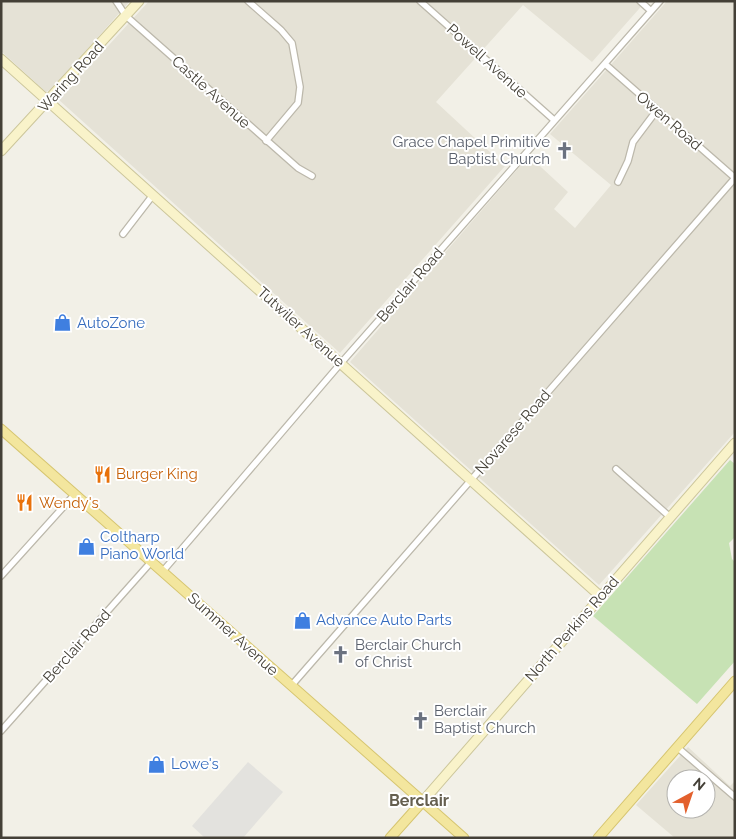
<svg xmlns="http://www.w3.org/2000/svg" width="736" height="839" viewBox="0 0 736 839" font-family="Raleway,sans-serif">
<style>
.residential{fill:#e5e2d6;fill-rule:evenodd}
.park{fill:#c7e2b4}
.parking{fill:#e3e2de}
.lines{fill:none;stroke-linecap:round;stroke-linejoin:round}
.street-casing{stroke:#bcb8ab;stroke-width:8}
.secondary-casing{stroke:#ccc69b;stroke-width:11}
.primary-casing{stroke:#d6c570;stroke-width:11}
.street{stroke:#fff;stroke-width:5.5}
.secondary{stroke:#f9f3ca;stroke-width:9}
.primary{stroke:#f3e69e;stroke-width:9}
.labels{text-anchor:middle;stroke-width:4;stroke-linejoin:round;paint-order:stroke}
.street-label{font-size:15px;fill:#444037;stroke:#fff}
.worship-label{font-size:15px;fill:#5b616d;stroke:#fff;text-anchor:start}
.shop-label{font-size:15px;fill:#366cbe;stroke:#fff;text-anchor:start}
.food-label{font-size:15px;fill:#c56008;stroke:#fff;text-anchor:start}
.neighbourhood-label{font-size:16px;font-weight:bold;fill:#655f4f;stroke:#fff}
</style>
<rect width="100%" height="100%" fill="#f2f0e7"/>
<path class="residential" d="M1,1H130L53,88L46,92L1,51Z
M149,1H646L592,62L523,5L436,102L505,166L340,353L59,100Z
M667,1H735V432L599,585L350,362L529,156L568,192L554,209L575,228L611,185L550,134Z
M688,747L730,786L735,781V838H675L636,805ZM676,779H706V809H676Z"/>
<path class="park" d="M730,460L735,464V537L729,543L732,559L735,562V661L697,704L593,616Z"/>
<path class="parking" d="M248,762L283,792L243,838H205L192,826Z"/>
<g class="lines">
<defs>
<path id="street" d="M116,1L126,16L298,168L312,176
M248,1L281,30L292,43L300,87L298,103L266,141
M420,1L554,120
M640,1L651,11
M605,64L735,178
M618,182L628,161L633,142L657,110
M123,234L153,195
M616,469L670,517
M163,571L341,363L660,1
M1,576L75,494
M291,686L735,178
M1,731L152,561
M677,747L735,797"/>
<path id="secondary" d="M1,59L600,596
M1,151L139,1
M423,801L735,443"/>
<path id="primary" d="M1,429L464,838
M390,838L423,801
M598,838L735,681"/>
</defs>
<use href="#street" class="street-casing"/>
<use href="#secondary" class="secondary-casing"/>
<use href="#primary" class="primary-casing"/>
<use href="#street" class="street"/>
<use href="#secondary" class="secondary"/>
<use href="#primary" class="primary"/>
</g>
<defs>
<symbol id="church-bare" viewBox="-9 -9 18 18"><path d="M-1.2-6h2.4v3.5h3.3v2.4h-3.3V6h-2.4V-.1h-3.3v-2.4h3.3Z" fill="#6b7280" stroke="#fff" stroke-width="2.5" paint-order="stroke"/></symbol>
<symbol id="shop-bare" viewBox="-9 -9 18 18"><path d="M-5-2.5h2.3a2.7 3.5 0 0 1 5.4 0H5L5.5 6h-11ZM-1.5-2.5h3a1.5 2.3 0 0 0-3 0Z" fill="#3f7fe0" stroke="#fff" stroke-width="2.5" paint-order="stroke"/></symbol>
<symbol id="restaurant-bare" viewBox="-9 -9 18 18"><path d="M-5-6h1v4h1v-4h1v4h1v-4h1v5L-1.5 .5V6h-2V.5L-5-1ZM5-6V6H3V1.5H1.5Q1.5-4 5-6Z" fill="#e8710a" stroke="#fff" stroke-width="2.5" paint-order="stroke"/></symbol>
</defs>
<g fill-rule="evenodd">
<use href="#church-bare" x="552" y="138" width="25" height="25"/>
<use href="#shop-bare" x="50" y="310" width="25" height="25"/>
<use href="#restaurant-bare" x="90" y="462" width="25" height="25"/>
<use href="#restaurant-bare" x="12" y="490" width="25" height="25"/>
<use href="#shop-bare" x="74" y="534" width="25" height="25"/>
<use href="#shop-bare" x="290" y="608" width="25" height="25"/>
<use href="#church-bare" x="328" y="642" width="25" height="25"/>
<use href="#church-bare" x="408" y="708" width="25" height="25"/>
<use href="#shop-bare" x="144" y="752" width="25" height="25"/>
</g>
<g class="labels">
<g class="street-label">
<text transform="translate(487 61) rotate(42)" y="5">Powell Avenue</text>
<text transform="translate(71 77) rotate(-48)" y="5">Waring Road</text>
<text transform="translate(211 92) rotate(42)" y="5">Castle Avenue</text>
<text transform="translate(669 121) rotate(41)" y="5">Owen Road</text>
<text transform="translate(410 285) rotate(-49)" y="5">Berclair Road</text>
<text transform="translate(301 327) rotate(42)" y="5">Tutwiler Avenue</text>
<text transform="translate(513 432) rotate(-49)" y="5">Novarese Road</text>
<text transform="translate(572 629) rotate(-49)" y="5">North Perkins Road</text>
<text transform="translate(233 634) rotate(42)" y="5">Summer Avenue</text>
<text transform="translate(77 646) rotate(-48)" y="5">Berclair Road</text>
</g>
<g class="worship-label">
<text x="550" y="147" text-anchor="end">Grace Chapel Primitive<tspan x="550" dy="17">Baptist Church</tspan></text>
<text x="355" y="650">Berclair Church<tspan x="355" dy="17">of Christ</tspan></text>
<text x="434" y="716">Berclair<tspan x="434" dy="17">Baptist Church</tspan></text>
</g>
<g class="shop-label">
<text x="77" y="328">AutoZone</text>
<text x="100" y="542">Coltharp<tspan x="100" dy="17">Piano World</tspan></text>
<text x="316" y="625">Advance Auto Parts</text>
<text x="171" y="769">Lowe's</text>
</g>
<g class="food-label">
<text x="116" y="479">Burger King</text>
<text x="39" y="508">Wendy's</text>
</g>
<g class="neighbourhood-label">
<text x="419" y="806">Berclair</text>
</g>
</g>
<rect width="736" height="839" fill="none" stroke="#444037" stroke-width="5"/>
<g transform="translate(691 794) rotate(40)"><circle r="24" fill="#ffffff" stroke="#b4b3af"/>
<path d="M0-4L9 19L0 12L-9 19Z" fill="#e3602d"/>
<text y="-8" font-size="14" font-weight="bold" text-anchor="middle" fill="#444037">N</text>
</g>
</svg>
